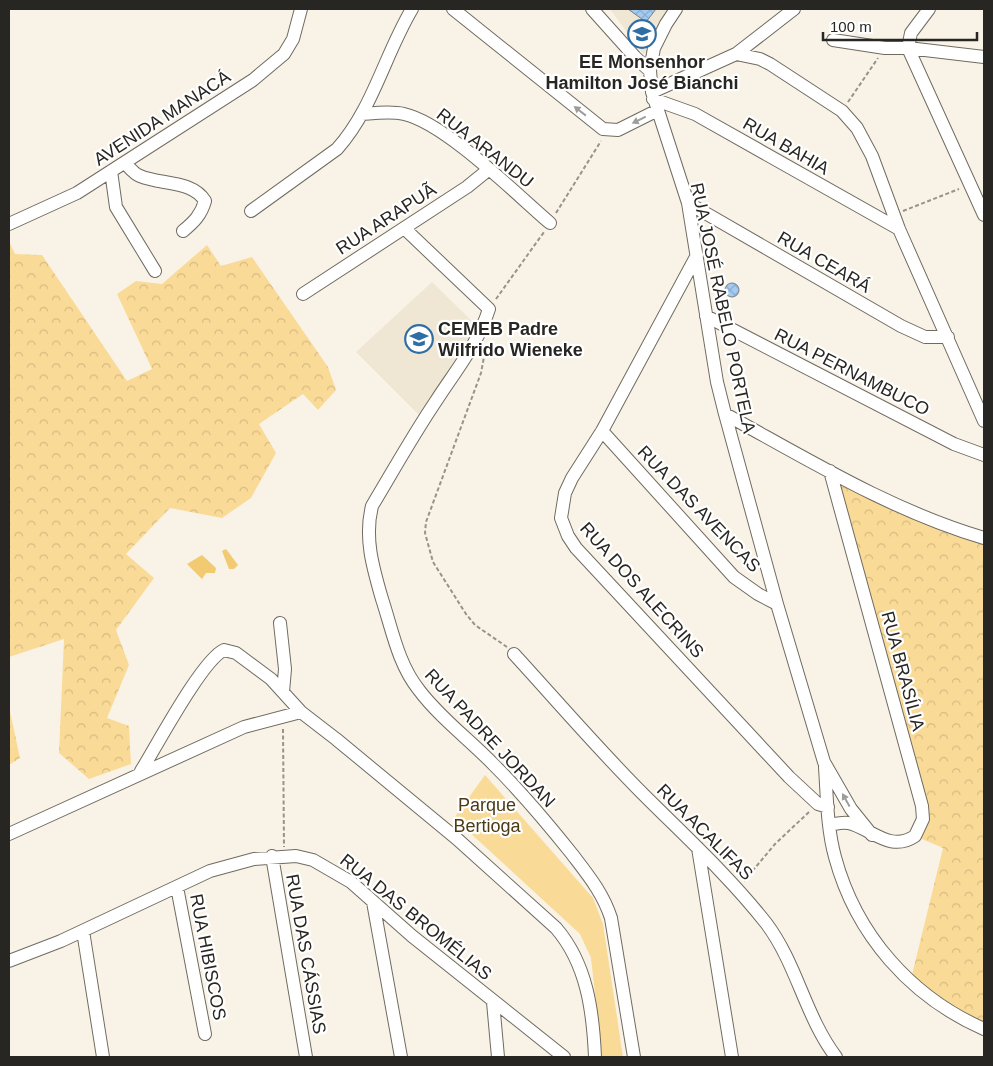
<svg xmlns="http://www.w3.org/2000/svg" width="993" height="1066" viewBox="0 0 993 1066" font-family="Helvetica,sans-serif">
<style>
.built{fill:#efe6d3}
.green{fill:#fada97}
.forest{fill:url(#forest-crowns)}
.water{fill:#f2ca72}
.building{fill:url(#building-cross-hatch);stroke:#778089}
.lines{fill:none;stroke-linecap:round;stroke-linejoin:round}
.minor-casing{stroke:#706b61;stroke-width:14}
.path{stroke:#97938b;stroke-width:2;stroke-dasharray:4 2.5;stroke-linecap:butt}
.minor{stroke:#fff;stroke-width:12}
.oneway{fill:#9e9d9c}
.labels{text-anchor:middle;stroke-width:4.5;stroke-linejoin:round;paint-order:stroke}
.poi-label{font-size:18px;font-weight:bold;fill:#282622;stroke:#fff}
.street-label{font-size:18px;fill:#282622;stroke:#fff}
.park-label{font-size:18px;fill:#4b3a14;stroke:#fff}
</style>
<defs>
<pattern id="forest-crowns" width="20" height="18" patternUnits="userSpaceOnUse" patternTransform="scale(1.25)"><rect width="20" height="18" fill="#fada97"/><path d="M2 6a3 3 0 1 1 6 0M12 15a3 3 0 1 1 6 0" fill="none" stroke="#d6bb82"/></pattern>
<pattern id="building-cross-hatch" width="8" height="8" patternUnits="userSpaceOnUse" patternTransform="scale(1.25)"><rect width="8" height="8" fill="#a3cbf2"/><path d="M0 0l8 8M0 8l8-8" fill="none" stroke="#8caecf"/></pattern>
</defs>
<rect width="100%" height="100%" fill="#f9f3e7"/>
<path class="built" d="M610,9H670L650,49L643,54Z
M432,282L476,325L420,416L356,352Z"/>
<path class="green" d="M485,775L593,898L603,924L623,1057H602L591,958L580,934L454,818Z"/>
<path class="forest" d="M9,241L15,254L42,255L127,381L152,369L117,294L136,281L162,284L207,245L221,266L252,257L328,367L336,390L318,410L303,394L259,424L276,453L251,498L222,518L170,508L126,554L154,578L116,630L129,665L107,718L129,726L131,764L89,779L59,753L64,639L9,657Z
M830,471L984,538V1024L910,983L943,848L915,836L922,806Z
M9,707L20,758L9,765Z"/>
<path class="water" d="M226,549L238,565L234,569H229L222,551Z
M202,555L216,568L215,573H206L202,579L187,564Z"/>
<path class="building" d="M628,9H656L646,22Z
M725 290a7 7 0 1 1 14 0a7 7 0 1 1-14 0Z"/>
<g class="lines">
<defs>
<path id="minor" d="M453,9L603,129L618,130L656,111
M592,9L635,57L650,71
M676,9L666,24L654,48L650,71L652,92L688,203L717,382L725,414L777,604L824,762L851,809L872,835
M833,40L885,48H908L984,57
M908,48L984,215
M908,48L911,33L929,9
M736,54L794,9
M652,92L736,54L760,59L770,64L842,111L857,128L872,156L899,229L984,421
M653,99L695,114L899,229
M362,114C376,113 391,111 404,114C445,123 516,194 550,223
M125,163C129,167 134,174 140,176C161,185 192,180 205,201C201,215 194,222 183,231
M111,171L116,207L155,271
M688,203L901,326L925,337H948
M251,211L337,149C373,109 385,54 412,9
M9,224L77,193L253,80L284,54L293,39L301,9
M404,228L489,309C478,344 456,370 436,401C413,435 393,471 372,506C364,538 373,568 382,599C392,629 398,664 419,690C440,718 470,740 494,765C522,793 548,824 572,854C588,875 603,893 611,918L634,1057
M697,255L602,431L572,478L565,493L561,518L568,536L576,548L789,777L818,804L828,807
M303,294L467,187L488,170
M706,316L954,444L984,455
M725,414C809,460 892,511 984,538
M602,431L734,577L758,594L777,604
M280,623L285,669L283,692
M514,654C557,701 598,749 643,794C685,836 729,876 766,923C797,964 805,1016 836,1057
M825,767C827,797 827,828 835,857C856,935 911,997 984,1029
M141,771C156,747 202,660 224,650L236,653L271,679L301,712L336,739L456,838L556,928C587,964 593,1011 595,1057
M829,825C835,824 842,822 848,823C871,828 890,853 915,836L923,819L922,806L830,471
M9,834L244,727L301,712
M698,848L732,1057
M272,856L306,1057
M177,887L205,1034
M373,902L401,1057
M83,931L103,1057
M9,961L61,941L210,871L254,859L296,856L313,860L351,882L412,936L564,1057
M493,1002L498,1057"/>
</defs>
<use href="#minor" class="minor-casing"/>
<path class="path" d="M848,102L878,58
M903,211L959,189
M556,213L601,141
M496,299L544,232
M486,346L481,373L426,522L425,533L433,562L466,614L475,625L507,647
M283,729L284,847
M744,881L775,844L809,812"/>
<use href="#minor" class="minor"/>
</g>
<defs><path id="oneway-solid" d="M-6-.8H1V-3.2L6.5 0L1 3.2V.8H-6Z" transform="scale(1.25)"/></defs>
<g class="oneway">
<use href="#oneway-solid" transform="translate(580 111) rotate(-142)"/>
<use href="#oneway-solid" transform="translate(639 120) rotate(154)"/>
<use href="#oneway-solid" transform="translate(846 800) rotate(-119)"/>
</g>
<defs>
<symbol id="school-ring" viewBox="-11 -11 22 22"><circle r="9.5" fill="#fff" stroke="#2f6ea5" stroke-width="1.5"/><path d="M0-5L7-2L0 1L-7-2ZM-4 1L0 2.5L4 1V4Q0 6-4 4Z" fill="#2f6ea5"/></symbol>
</defs>
<g fill-rule="evenodd">
<use href="#school-ring" x="626" y="18" width="32" height="32"/>
<use href="#school-ring" x="403" y="323" width="32" height="32"/>
</g>
<g class="labels">
<g class="poi-label">
<text x="642" y="68">EE Monsenhor<tspan x="642" dy="21">Hamilton José Bianchi</tspan></text>
<text x="438" y="335" text-anchor="start">CEMEB Padre<tspan x="438" dy="21">Wilfrido Wieneke</tspan></text>
</g>
<g class="street-label">
<text transform="translate(162 118) rotate(-33)" y="6">AVENIDA MANACÁ</text>
<text transform="translate(786 146) rotate(30)" y="6">RUA BAHIA</text>
<text transform="translate(485 148) rotate(38)" y="6">RUA ARANDU</text>
<text transform="translate(386 219) rotate(-33)" y="6">RUA ARAPUÃ</text>
<text transform="translate(824 262) rotate(30)" y="6">RUA CEARÁ</text>
<text transform="translate(723 308) rotate(78)" y="6">RUA JOSÉ RABELO PORTELA</text>
<text transform="translate(852 372) rotate(27)" y="6">RUA PERNAMBUCO</text>
<text transform="translate(699 509) rotate(46)" y="6">RUA DAS AVENCAS</text>
<text transform="translate(642 590) rotate(48)" y="6">RUA DOS ALECRINS</text>
<text transform="translate(903 671) rotate(75)" y="6">RUA BRASÍLIA</text>
<text transform="translate(490 738) rotate(47)" y="6">RUA PADRE JORDAN</text>
<text transform="translate(705 832) rotate(45)" y="6">RUA ACALIFAS</text>
<text transform="translate(416 917) rotate(39)" y="6">RUA DAS BROMÉLIAS</text>
<text transform="translate(306 954) rotate(80)" y="6">RUA DAS CÁSSIAS</text>
<text transform="translate(208 957) rotate(79)" y="6">RUA HIBISCOS</text>
</g>
<g class="park-label">
<text x="487" y="811">Parque<tspan x="487" dy="21">Bertioga</tspan></text>
</g>
</g>
<rect width="993" height="1066" fill="none" stroke="#282622" stroke-width="20"/>
<path d="M823 32v8h154v-8" fill="none" stroke="#282622" stroke-width="2.5"/>
<text x="830" y="32" font-size="15" fill="#282622" stroke="#ffffff" stroke-width="4" paint-order="stroke">100 m</text>
</svg>
